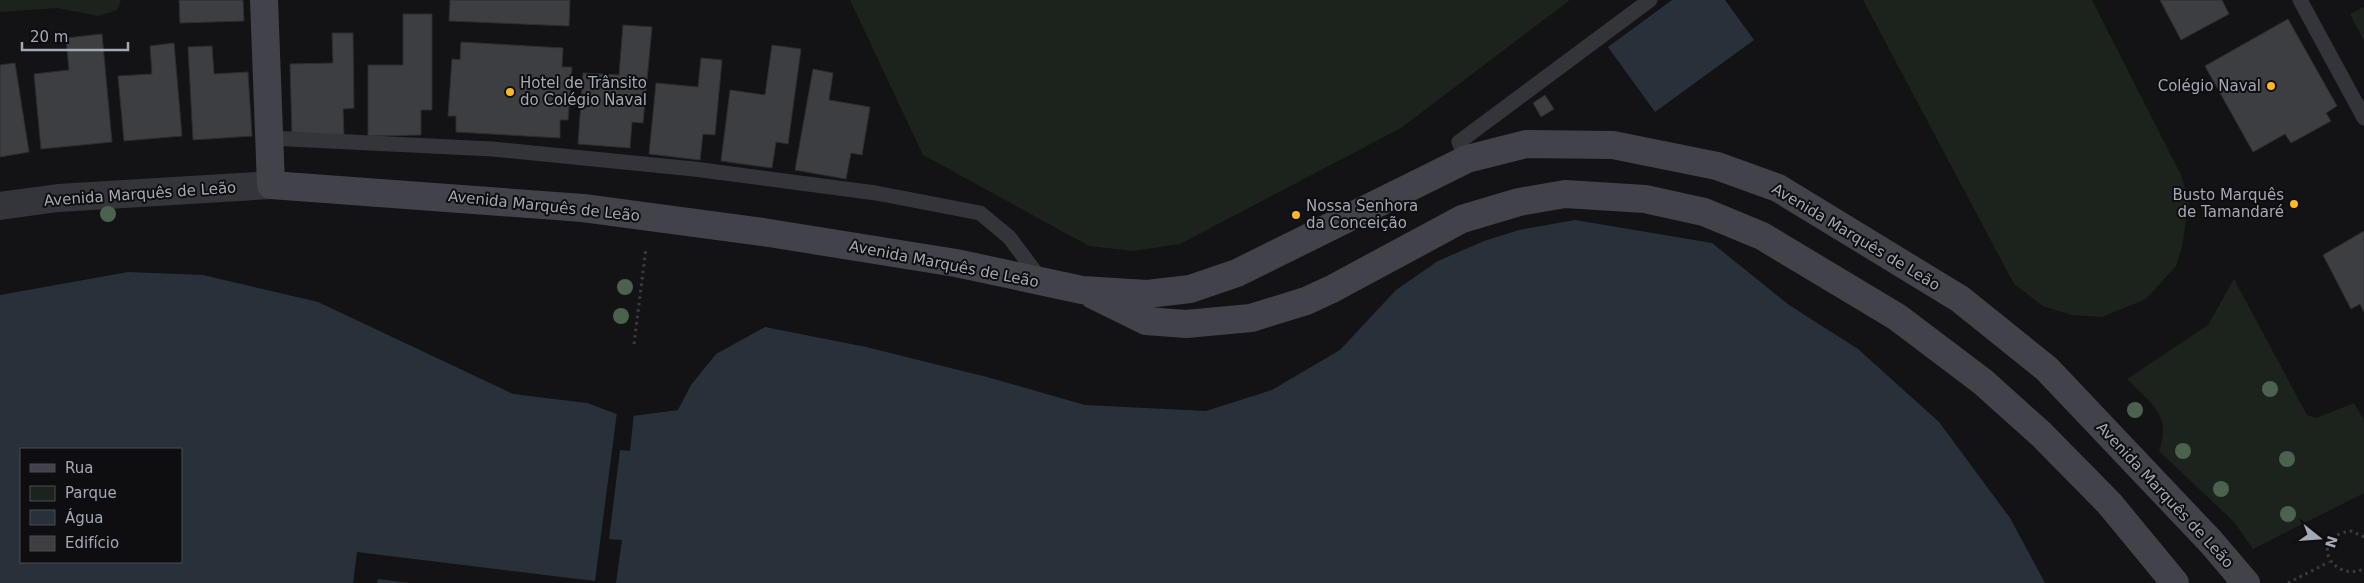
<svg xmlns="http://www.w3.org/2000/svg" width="2364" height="583" viewBox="0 0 2364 583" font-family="'DejaVu Sans',sans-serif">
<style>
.green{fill:#1b231c}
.water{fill:#283139;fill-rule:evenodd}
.pier{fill:#131315}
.building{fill:#3d3e42;stroke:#2d2d31}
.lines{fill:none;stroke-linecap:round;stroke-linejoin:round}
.path{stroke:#3a3c41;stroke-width:3;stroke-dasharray:2.5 4;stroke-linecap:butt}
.service{stroke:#34353a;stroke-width:15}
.minor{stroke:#34353a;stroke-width:28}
.secondary{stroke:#42434a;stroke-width:28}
.tree{fill:#4b624e}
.poi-dot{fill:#fcb723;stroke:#0e0e10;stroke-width:2}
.labels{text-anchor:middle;stroke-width:4;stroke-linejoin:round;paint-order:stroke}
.poi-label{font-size:15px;fill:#a4a9b6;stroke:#0e0e10;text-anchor:start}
.street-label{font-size:15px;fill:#a4a9b6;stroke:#0e0e10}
</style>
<rect width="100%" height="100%" fill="#131315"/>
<path class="green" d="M0,0H121L117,10L98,16L57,8L0,12Z
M850,0H1570L1401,128L1180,244L1133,251L1089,246L923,155Z
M1863,0H2092L2181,175L2189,201L2182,247L2176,266L2146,299L2102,317L2072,315L2043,306L2014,284Z
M2364,7V41L2350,14Z
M2234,279L2307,415L2316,418L2354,403L2364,420V493L2253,549L2234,522L2159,451C2172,414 2151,404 2127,379L2208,325Z"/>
<path class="water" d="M1672,0H1725L1754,40L1655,112L1608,47Z
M1575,220L1712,243L1789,305L1858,349L1939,422L2010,518L2045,583H0V295L128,272L203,275L318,302L513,394L587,403L625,417L678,410L691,385L716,354L765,327L866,347L987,377L1085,405L1206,411L1272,390L1340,350L1396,290L1438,261L1484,241L1519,230ZM21,449H181V562H21Z"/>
<path class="pier" d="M617,412L625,415L634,413L630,451L620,450L609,539L622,540L616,583H410L378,579L377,583H353L357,552L595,581Z"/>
<path class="building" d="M179,0H243L244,21L180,23Z
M450,0H570L569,26L449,21Z
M2160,0H2222L2229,14L2181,40Z
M403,14H432V110H421V135L368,136V65H403Z
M2288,19L2337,106L2326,113L2331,121L2291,143L2285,134L2253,152L2205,66Z
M623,25L652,27L643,123L632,122L630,148L578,144L583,73L619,75Z
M332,33H353L354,108L343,109L344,135L292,136L290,64L333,63Z
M102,34L112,142L41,149L34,74L69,70L66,38Z
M461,42L563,48L562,67H572L568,120H560V138L456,132V116H448L452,59L460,60Z
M174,43L182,136L124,141L118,76L152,74L150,46Z
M772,45L801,49L788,144L776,142L772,168L721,161L730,90L765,95Z
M212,46L214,74L248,72L252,136L193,140L188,47Z
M701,58L722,60L715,135L703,134L700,160L649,154L656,83L698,87Z
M15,63L29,152L0,157V65Z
M813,69L833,73L829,100L870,107L862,155L851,153L846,179L795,170Z
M1545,95L1554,109L1541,117L1533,103Z
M2364,231V312L2360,304L2351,309L2323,255Z"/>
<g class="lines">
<path class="path" d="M634,344L646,248
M2364,537L2351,531C2307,537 2332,583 2364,569
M2288,583L2329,562"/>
<path class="service" d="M2300,0L2364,118
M269,138L492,149L694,169L876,193L980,213L1009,237L1042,281
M1467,159L1459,142L1650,0"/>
<path class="minor" d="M0,206L58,198L271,185"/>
<path class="secondary" d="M264,0L271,185L583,208L763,232L956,263L1082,290L1147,294L1190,289L1237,273L1467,159L1526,144L1613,145L1717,166L1778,188L1960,299L2047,369L2211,542L2246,583
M1093,295L1146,321L1186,324L1251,318L1306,301L1332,289L1462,219L1519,202L1565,194L1645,199L1704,212L1762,236L1897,317L1983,382L2041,434L2109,503L2175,583"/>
</g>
<g class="tree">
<circle cx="108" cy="214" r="8"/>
<circle cx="625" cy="287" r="8"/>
<circle cx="621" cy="316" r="8"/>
<circle cx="2270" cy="389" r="8"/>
<circle cx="2135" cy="410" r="8"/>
<circle cx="2183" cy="451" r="8"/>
<circle cx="2287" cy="459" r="8"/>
<circle cx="2221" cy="489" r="8"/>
<circle cx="2288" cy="514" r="8"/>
</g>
<g class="poi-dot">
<circle cx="2271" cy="86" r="5"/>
<circle cx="510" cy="92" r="5"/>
<circle cx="2294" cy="204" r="5"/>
<circle cx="1296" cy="215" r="5"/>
</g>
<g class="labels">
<g class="poi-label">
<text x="520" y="88">Hotel de Trânsito<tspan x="520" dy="17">do Colégio Naval</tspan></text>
<text x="2261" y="91" text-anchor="end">Colégio Naval</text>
<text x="2284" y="200" text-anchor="end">Busto Marquês<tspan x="2284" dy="17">de Tamandaré</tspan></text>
<text x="1306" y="211">Nossa Senhora<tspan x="1306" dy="17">da Conceição</tspan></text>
</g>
<g class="street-label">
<text transform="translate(140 194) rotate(-4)" y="5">Avenida Marquês de Leão</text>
<text transform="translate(544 206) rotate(6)" y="5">Avenida Marquês de Leão</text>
<text transform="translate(1856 237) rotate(31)" y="5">Avenida Marquês de Leão</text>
<text transform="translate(944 264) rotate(11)" y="5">Avenida Marquês de Leão</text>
<text transform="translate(2165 495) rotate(47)" y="5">Avenida Marquês de Leão</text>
</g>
</g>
<rect x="20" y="448" width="162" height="115" fill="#0e0e10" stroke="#4a4c52"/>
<rect x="30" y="464" width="25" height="8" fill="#42434a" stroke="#4a4c52"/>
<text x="65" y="473" font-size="15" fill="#a4a9b6">Rua</text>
<rect x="30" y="486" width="25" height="15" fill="#1b231c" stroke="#4a4c52"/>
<text x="65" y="498" font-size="15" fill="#a4a9b6">Parque</text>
<rect x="30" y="510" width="25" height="15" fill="#283139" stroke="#4a4c52"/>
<text x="65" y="523" font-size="15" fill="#a4a9b6">Água</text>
<rect x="30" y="536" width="25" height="15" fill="#3d3e42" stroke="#4a4c52"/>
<text x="65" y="548" font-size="15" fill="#a4a9b6">Edifício</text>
<g transform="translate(2319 538) rotate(107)" stroke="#0e0e10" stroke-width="4" paint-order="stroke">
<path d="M0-4L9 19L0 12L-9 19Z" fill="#a4a9b6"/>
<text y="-8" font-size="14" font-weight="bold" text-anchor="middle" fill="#a4a9b6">N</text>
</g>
<path d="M22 42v8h106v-8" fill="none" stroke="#a4a9b6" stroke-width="2.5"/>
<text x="30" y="42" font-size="15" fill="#a4a9b6" stroke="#0e0e10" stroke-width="4" paint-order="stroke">20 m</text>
</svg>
